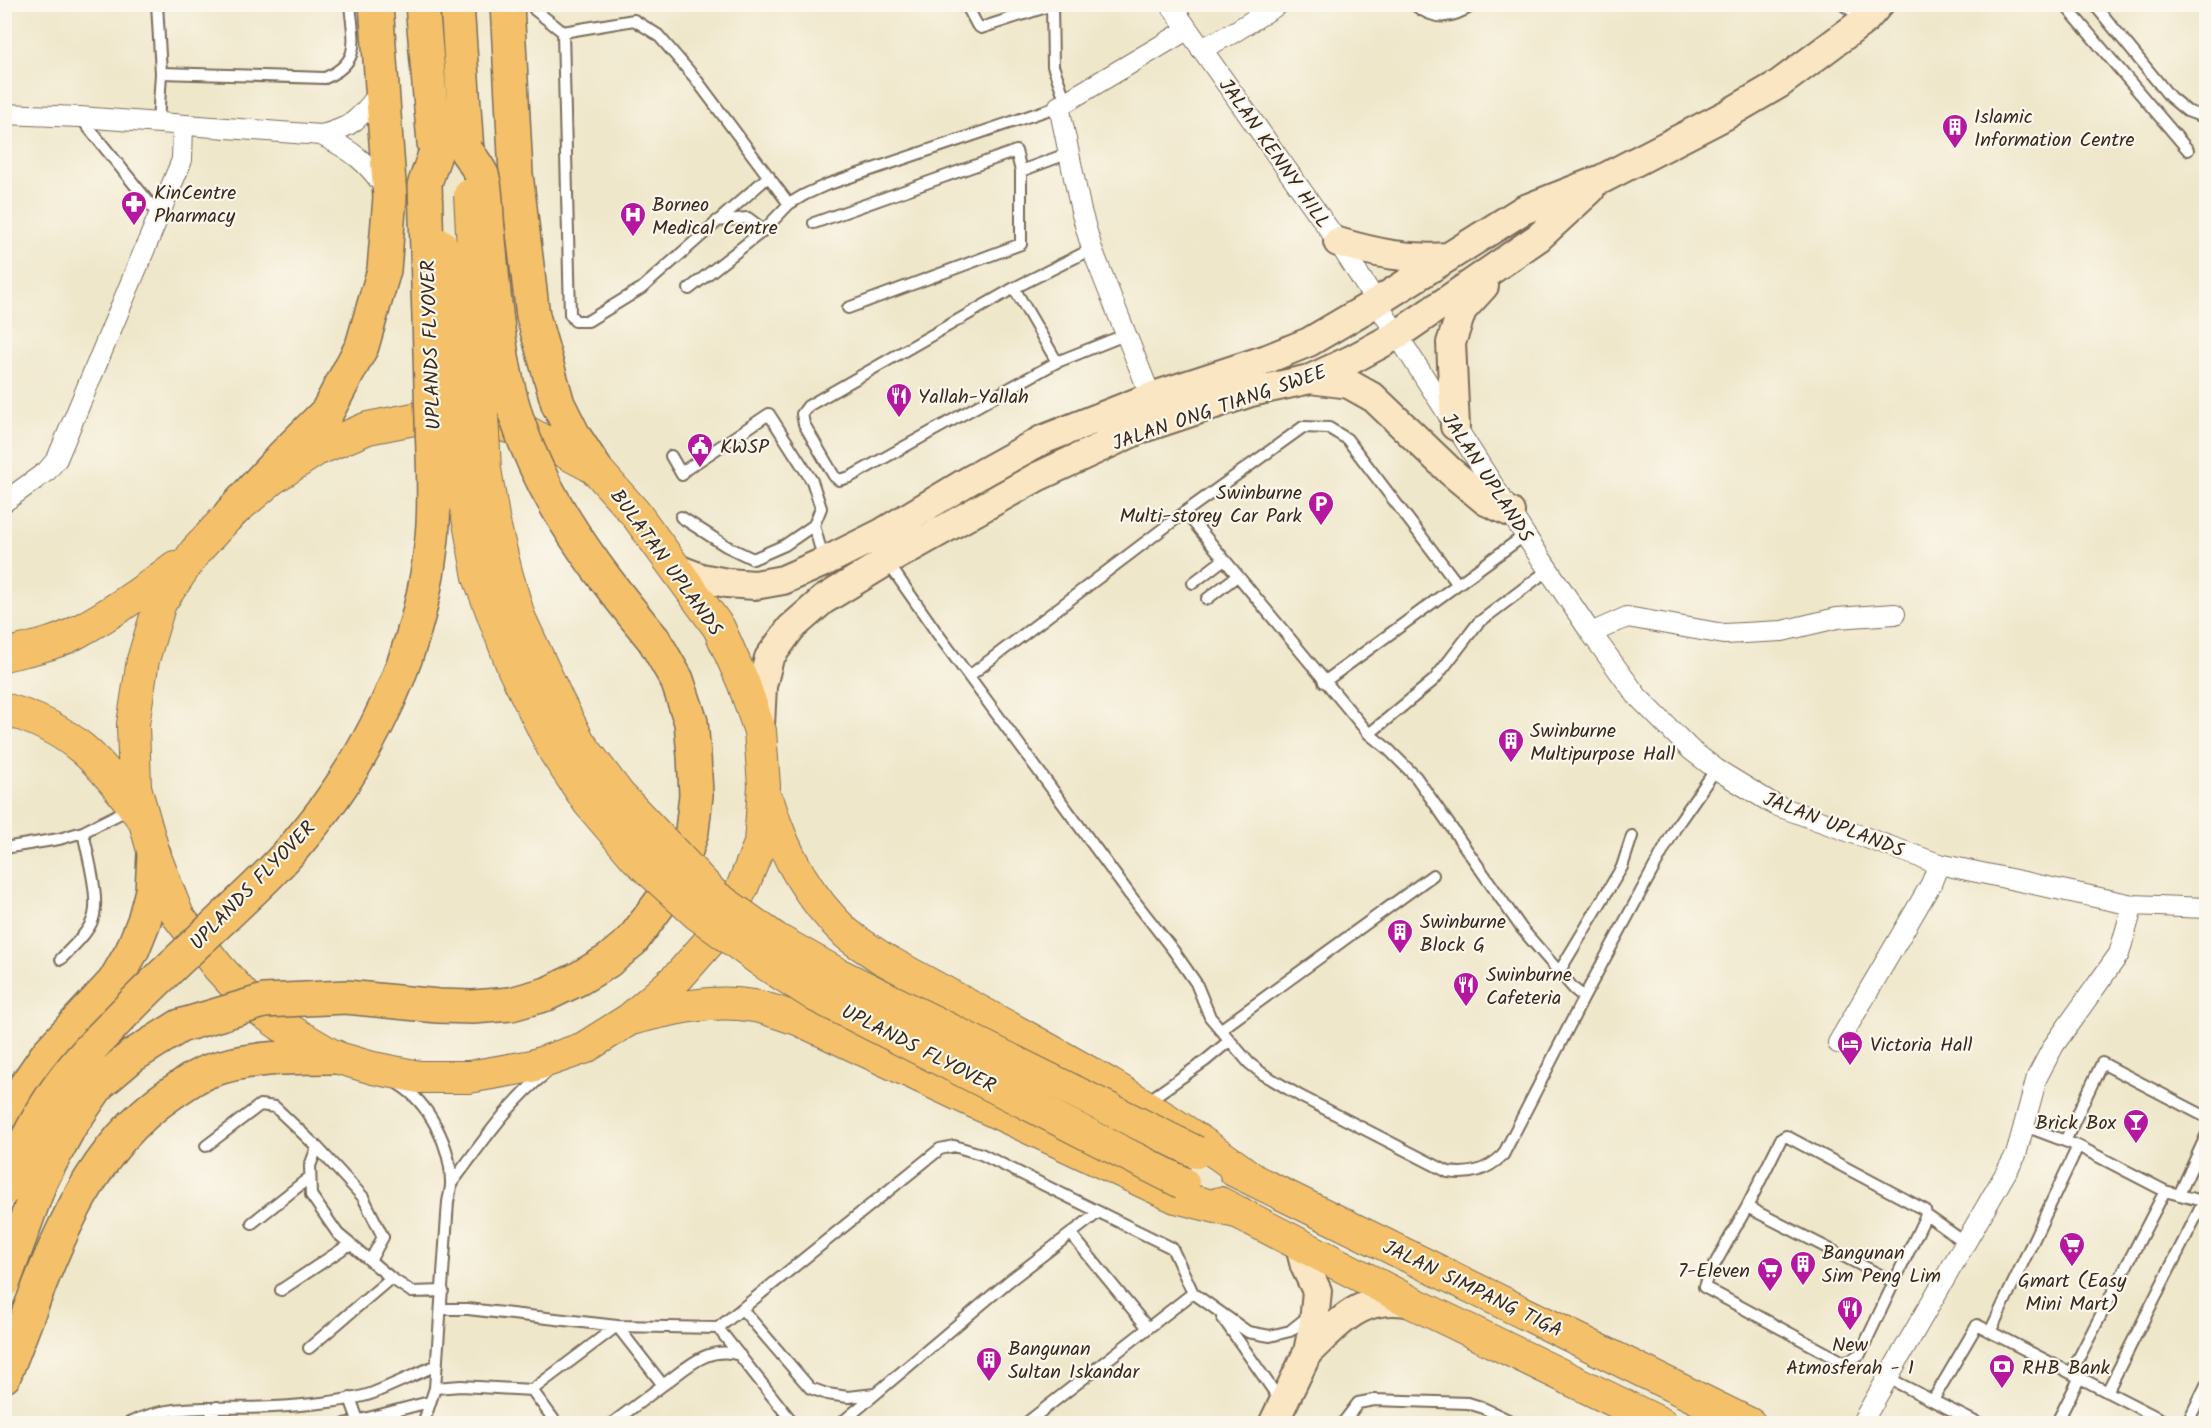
<svg xmlns="http://www.w3.org/2000/svg" width="2211" height="1428" viewBox="0 0 2211 1428" font-family="Kalam,sans-serif">
<style>
.lines{fill:none;stroke-linecap:round;stroke-linejoin:round}
.lane-casing{stroke:#7a6c5a;stroke-width:14}
.street-casing{stroke:#7a6c5a;stroke-width:22}
.secondary-casing{stroke:#7a6c5a;stroke-width:32}
.primary-casing{stroke:#7a6c5a;stroke-width:34}
.highway-casing{stroke:#7a6c5a;stroke-width:36}
.lane{stroke:#fff;stroke-width:10}
.street{stroke:#fff;stroke-width:20}
.secondary{stroke:#fbe6c3;stroke-width:28}
.primary{stroke:#f4c16a;stroke-width:32}
.highway{stroke:#f4c16a;stroke-width:33}
.primary-bridge-casing{stroke:#7a6c5a;stroke-width:34;stroke-linecap:butt}
.highway-bridge-casing{stroke:#7a6c5a;stroke-width:36;stroke-linecap:butt}
.primary-bridge{stroke:#f4c16a;stroke-width:32}
.highway-bridge{stroke:#f4c16a;stroke-width:33}
.labels{text-anchor:middle;stroke-width:4.5;stroke-linejoin:round;paint-order:stroke}
.poi-label{font-size:20px;fill:#3b2a1e;stroke:#fbf7ec;text-anchor:start}
.street-label{font-size:20px;fill:#3b2a1e;stroke:#fbf7ec}
</style>
<rect width="100%" height="100%" fill="#fbf7ec"/>
<filter id="ink" filterUnits="userSpaceOnUse"><feTurbulence type="fractalNoise" baseFrequency=".0167" numOctaves="2"/><feDisplacementMap in="SourceGraphic" scale="12" xChannelSelector="R" yChannelSelector="G"/><feConvolveMatrix kernelMatrix="1 2 1 2 8 2 1 2 1" color-interpolation-filters="sRGB"/></filter>
<filter id="wash" filterUnits="userSpaceOnUse"><feTurbulence type="fractalNoise" baseFrequency=".008" numOctaves="4" result="noise"/><feDisplacementMap in="SourceGraphic" scale="24" xChannelSelector="R" yChannelSelector="G"/><feGaussianBlur stdDeviation="1.35" result="paint"/><feColorMatrix in="noise" values="0 0 0 0 0 0 0 0 0 0 0 0 0 0 0 0 0 1.4 0 .05"/><feComposite in="paint" operator="in"/></filter>
<g filter="url(#wash)">
<rect width="100%" height="100%" fill="#efe7ca"/>
</g>
<g filter="url(#ink)">
<g class="lines">
<defs>
<path id="lane" d="M157,4L161,73L158,123
M532,4L535,10L563,32L634,20L658,35L695,78L789,204
M966,4L977,25L981,28L1052,5
M1052,4L1053,66L1066,102
M1413,4C1436,22 1451,19 1475,4
M1842,4L1862,18
M2064,4L2188,150
M2094,4L2170,97L2187,111L2206,118
M563,32L570,314L575,321H588L642,288L769,176
M161,73L325,78C363,61 353,40 350,4
M80,117L159,215
M717,221L748,218L764,230
M814,223L1016,151L1021,171L1069,153
M1092,249L1014,288L808,406L802,414L804,424L834,476L839,480L850,477L1057,362L1127,334
M1014,288L1057,362
M689,289L764,230L789,204L804,195L826,185L1059,106
M848,308L1021,244V171
M671,456L682,475L685,470L769,414L812,481L821,508L814,525L785,545L753,559L726,546L681,517
M1185,512L1369,734L1388,749L1416,777L1522,929L1574,989L1584,997
M814,525L824,562
M888,563L937,633L1130,895L1173,950L1196,983L1210,1017L1249,1063L1263,1074L1300,1096L1448,1172C1470,1175 1486,1171 1503,1155L1584,997L1677,825L1716,769
M1193,583L1223,560
M1207,599L1237,576
M969,676L1185,512L1303,427L1329,428L1347,439L1457,583
M1324,682L1525,535
M1369,734L1434,680L1478,623L1548,570
M4,848L59,839L83,832L131,808
M61,959C72,947 91,931 94,915C99,895 87,852 83,832
M1559,972L1622,867L1632,836
M1220,1030L1433,875
M398,1084C429,1102 452,1148 451,1184C451,1190 449,1196 448,1202L435,1388L423,1424
M1145,1103L1205,1061L1229,1041
M2025,1126L2078,1146L2165,1191L2206,1202
M2065,1141L2102,1063L2206,1117
M206,1146L260,1105L275,1107L317,1147L310,1166L311,1195L338,1234L391,1278L412,1292L443,1291
M317,1147L363,1197L383,1237L371,1259
M451,1184C481,1145 507,1104 546,1073
M2179,1195L2206,1136
M1747,1207L1894,1282
M1926,1215L1860,1354L1852,1359L1843,1362L1704,1287L1707,1278L1747,1207L1781,1139L1786,1136L1925,1210L1926,1215L1966,1243
M252,1223L310,1177
M1071,1234L1147,1327
M281,1290L350,1244
M442,1309H468L617,1326L663,1385L611,1424
M742,1309L810,1388L827,1394L848,1397L875,1394
M1222,1317L1282,1403
M718,1328L794,1424
M1990,1332L2078,1146
M309,1348L391,1278
M2071,1373L2165,1191
M1886,1377L1979,1424
M663,1385C688,1367 707,1345 740,1355
M435,1388L461,1386L532,1390L557,1424
M532,1390L617,1326L718,1328L940,1149L954,1146L981,1154L1172,1248L1193,1293L1248,1332L1270,1336L1290,1331L1310,1315
M2107,1392L2204,1201
M350,1398L358,1420
M1933,1400L1977,1325L2170,1424
M127,1424C171,1401 225,1410 273,1407C297,1406 352,1401 373,1393C395,1384 416,1374 437,1365
M206,1424L217,1407
M345,1424L429,1402
M840,1424L1009,1281L1099,1212
M1025,1424L1193,1293
M1342,1424L1358,1403L1374,1400L1468,1403L1481,1407L1517,1424
M2056,1424L2080,1377
M2187,1424L2206,1385"/>
<path id="street" d="M1170,4L1338,242L1525,535L1591,633L1637,696L1691,750L1716,769L1775,805L1939,864L2133,905L2206,908
M1201,49L1231,34L1279,4
M4,114L80,117L321,135C355,127 361,116 382,90
M321,135C351,150 368,162 386,190
M1151,397L1092,249L1081,211L1059,106L1187,30
M4,502L47,471L57,459L182,160L183,125
M1591,633L1627,617L1724,634L1782,631L1837,618L1895,614
M1838,1043L1931,884L1939,864
M1861,1424L2016,1155L2037,1077L2054,1045L2119,954L2133,905"/>
<path id="secondary" d="M1338,242C1375,253 1408,260 1448,257
M1310,379L1349,384L1374,398L1450,471L1486,501L1510,512
M1455,426L1451,343L1462,310L1484,286
M675,568L701,578L727,583L755,585L783,580L824,562L882,533L970,480L1042,440L1151,397L1267,359L1309,342L1377,302L1523,210L1602,179L1726,115L1779,84L1865,20L1879,4
M760,725L762,686L769,658L791,628L823,600L887,561L1037,477L1140,429L1251,392L1310,379L1351,360L1397,335L1539,237L1590,190
M1308,1352C1342,1320 1362,1293 1413,1303
M1273,1424L1308,1352L1314,1322L1317,1291L1305,1266L1299,1243"/>
<path id="primary" d="M419,418H476L527,432L595,468L635,513L719,628L743,682L760,731L764,786L760,844L742,888L723,926L679,976L630,1019L584,1048L532,1066L469,1077H419L373,1068L335,1057L281,1025L251,1003L218,967L178,916L154,854L135,787L133,724L143,660L160,603L195,552L230,514L273,478L316,450L368,428Z
M4,655C29,649 57,644 79,631C112,613 145,590 175,567
M4,709C72,728 99,760 139,814
M769,804C784,855 808,897 846,933C856,942 869,949 880,957C1007,1028 1138,1092 1254,1180
M635,1018C674,1008 713,999 754,1006C768,1008 784,1015 798,1019L1176,1197L1240,1213
M1235,1171L1750,1424
M1220,1203L1413,1303L1662,1424"/>
<path id="highway" d="M422,4L435,154
M457,4L467,152
M507,4L516,174L533,316L558,404L574,436L595,468
M230,514L281,458L327,412L362,346L384,270L390,197L376,4
M511,1004L547,994L578,979L608,961L632,941L677,880L692,831L696,795L694,756L691,722L677,680L654,640
M4,1123L26,1085L48,1053L114,982L132,951L144,921L152,891L154,854
M4,1376C45,1276 76,1158 170,1094C182,1086 195,1076 209,1071C248,1057 293,1057 335,1057"/>
</defs>
<use href="#lane" class="lane-casing"/>
<use href="#street" class="street-casing"/>
<use href="#secondary" class="secondary-casing"/>
<use href="#primary" class="primary-casing"/>
<use href="#highway" class="highway-casing"/>
<use href="#lane" class="lane"/>
<use href="#street" class="street"/>
<use href="#secondary" class="secondary"/>
<use href="#primary" class="primary"/>
<use href="#highway" class="highway"/>
<defs>
<path id="primary-bridge" d="M470,195L485,469L494,523L506,572L519,617L558,701L579,742L619,795L715,896L776,939L836,973L1196,1152
M441,245L459,468L479,577L514,670L555,752L589,803L636,858L696,913L764,963L816,996L1183,1183"/>
<path id="highway-bridge" d="M467,152C472,159 478,167 482,175C487,188 486,214 488,229C493,280 496,332 507,382C529,484 590,562 654,640
M4,1189C16,1160 30,1132 46,1106C63,1078 85,1053 108,1030C159,975 217,926 270,873C356,785 417,671 431,547C436,506 433,462 432,420C430,341 427,262 425,183L435,154
M4,1281L41,1180L70,1126L99,1084L132,1056L180,1026L264,1001L346,997L438,1006L473,1007L511,1004"/>
</defs>
<use href="#primary-bridge" class="primary-bridge-casing"/>
<use href="#highway-bridge" class="highway-bridge-casing"/>
<use href="#primary-bridge" class="primary-bridge"/>
<use href="#highway-bridge" class="highway-bridge"/>
</g>
</g>
<defs>
<symbol id="building-pin" viewBox="-11 -11 22 30"><path d="M0 17L-7.5 6A9.5 9.5 0 1 1 7.5 6Z" fill="#b5179e" stroke="#fbf7ec"/><path d="M-4-6H4V6H1V3H-1V6H-4ZM-2.5-4.3h1.7v1.8h-1.7ZM.8-4.3h1.7v1.8H.8ZM-2.5-1h1.7V.8h-1.7ZM.8-1h1.7V.8H.8Z" fill="#fff"/></symbol>
<symbol id="pharmacy-pin" viewBox="-11 -11 22 30"><path d="M0 17L-7.5 6A9.5 9.5 0 1 1 7.5 6Z" fill="#b5179e" stroke="#fbf7ec"/><path d="M-2-6h4v4h4v4h-4v4h-4v-4h-4v-4h4Z" fill="#fff"/></symbol>
<symbol id="hospital-pin" viewBox="-11 -11 22 30"><path d="M0 17L-7.5 6A9.5 9.5 0 1 1 7.5 6Z" fill="#b5179e" stroke="#fbf7ec"/><path d="M-5-5h3v3.5h4V-5h3V5h-3V1.5h-4V5h-3Z" fill="#fff"/></symbol>
<symbol id="restaurant-pin" viewBox="-11 -11 22 30"><path d="M0 17L-7.5 6A9.5 9.5 0 1 1 7.5 6Z" fill="#b5179e" stroke="#fbf7ec"/><path d="M-5-6h1v4h1v-4h1v4h1v-4h1v5L-1.5 .5V6h-2V.5L-5-1ZM5-6V6H3V1.5H1.5Q1.5-4 5-6Z" fill="#fff"/></symbol>
<symbol id="civic-pin" viewBox="-11 -11 22 30"><path d="M0 17L-7.5 6A9.5 9.5 0 1 1 7.5 6Z" fill="#b5179e" stroke="#fbf7ec"/><path d="M-.6-6.5H3V-4.5H.6V-3L4-1V1h2V6H-6V1h2V-1L-.6-3ZM-1.2 2.5V6h2.4V2.5Z" fill="#fff"/></symbol>
<symbol id="parking-pin" viewBox="-11 -11 22 30"><path d="M0 17L-7.5 6A9.5 9.5 0 1 1 7.5 6Z" fill="#b5179e" stroke="#fbf7ec"/><path d="M-3.5-5.5H1a3.5 3.5 0 0 1 0 7H-1V5.5H-3.5ZM-1-3.4V-.6H.8a1.4 1.4 0 0 0 0-2.8Z" fill="#fff"/></symbol>
<symbol id="hotel-pin" viewBox="-11 -11 22 30"><path d="M0 17L-7.5 6A9.5 9.5 0 1 1 7.5 6Z" fill="#b5179e" stroke="#fbf7ec"/><path d="M-6-4.5h1.5V1H6V5H4.5V3h-9V5H-6ZM-4 0a1.8 1.8 0 1 1 3.6 0ZM.5 0V-2.5h3Q6-2.5 6 0Z" fill="#fff"/></symbol>
<symbol id="bar-pin" viewBox="-11 -11 22 30"><path d="M0 17L-7.5 6A9.5 9.5 0 1 1 7.5 6Z" fill="#b5179e" stroke="#fbf7ec"/><path d="M-6-5H6L.8 .8V4.5H3.5V6h-7V4.5H-.8V.8Z" fill="#fff"/></symbol>
<symbol id="supermarket-pin" viewBox="-11 -11 22 30"><path d="M0 17L-7.5 6A9.5 9.5 0 1 1 7.5 6Z" fill="#b5179e" stroke="#fbf7ec"/><path d="M-6-5.5h2.5l.6 2H6L4.5 2H-2.5L-4.4-4H-6ZM-1.5 3.2a1.3 1.3 0 1 0 .1 0ZM3 3.2a1.3 1.3 0 1 0 .1 0Z" fill="#fff"/></symbol>
<symbol id="bank-pin" viewBox="-11 -11 22 30"><path d="M0 17L-7.5 6A9.5 9.5 0 1 1 7.5 6Z" fill="#b5179e" stroke="#fbf7ec"/><path d="M-6-4H6V4H-6ZM0-2.3a2.3 2.3 0 1 0 0 4.6a2.3 2.3 0 1 0 0-4.6Z" fill="#fff"/></symbol>
</defs>
<g fill-rule="evenodd">
<use href="#building-pin" x="1940" y="112" width="30" height="40"/>
<use href="#pharmacy-pin" x="119" y="189" width="30" height="40"/>
<use href="#hospital-pin" x="618" y="200" width="30" height="40"/>
<use href="#restaurant-pin" x="884" y="381" width="30" height="40"/>
<use href="#civic-pin" x="685" y="431" width="30" height="40"/>
<use href="#parking-pin" x="1306" y="489" width="30" height="40"/>
<use href="#building-pin" x="1496" y="726" width="30" height="40"/>
<use href="#building-pin" x="1385" y="917" width="30" height="40"/>
<use href="#restaurant-pin" x="1451" y="970" width="30" height="40"/>
<use href="#hotel-pin" x="1835" y="1029" width="30" height="40"/>
<use href="#bar-pin" x="2121" y="1107" width="30" height="40"/>
<use href="#supermarket-pin" x="2057" y="1230" width="30" height="40"/>
<use href="#building-pin" x="1788" y="1249" width="30" height="40"/>
<use href="#supermarket-pin" x="1755" y="1255" width="30" height="40"/>
<use href="#restaurant-pin" x="1835" y="1294" width="30" height="40"/>
<use href="#building-pin" x="974" y="1345" width="30" height="40"/>
<use href="#bank-pin" x="1987" y="1352" width="30" height="40"/>
</g>
<g class="labels">
<g class="poi-label">
<text x="1974" y="123">Islamic<tspan x="1974" dy="23">Information Centre</tspan></text>
<text x="154" y="199">KinCentre<tspan x="154" dy="23">Pharmacy</tspan></text>
<text x="652" y="211">Borneo<tspan x="652" dy="23">Medical Centre</tspan></text>
<text x="918" y="403">Yallah-Yallah</text>
<text x="720" y="453">KWSP</text>
<text x="1302" y="499" text-anchor="end">Swinburne<tspan x="1302" dy="23">Multi-storey Car Park</tspan></text>
<text x="1530" y="737">Swinburne<tspan x="1530" dy="23">Multipurpose Hall</tspan></text>
<text x="1420" y="928">Swinburne<tspan x="1420" dy="23">Block G</tspan></text>
<text x="1486" y="981">Swinburne<tspan x="1486" dy="23">Cafeteria</tspan></text>
<text x="1870" y="1051">Victoria Hall</text>
<text x="2116" y="1129" text-anchor="end">Brick Box</text>
<text x="1822" y="1259">Bangunan<tspan x="1822" dy="23">Sim Peng Lim</tspan></text>
<text x="1750" y="1277" text-anchor="end">7-Eleven</text>
<text x="2072" y="1287" text-anchor="middle">Gmart (Easy<tspan x="2072" dy="23">Mini Mart)</tspan></text>
<text x="1850" y="1351" text-anchor="middle">New<tspan x="1850" dy="23">Atmosferah - 1</tspan></text>
<text x="1008" y="1355">Bangunan<tspan x="1008" dy="23">Sultan Iskandar</tspan></text>
<text x="2022" y="1374">RHB Bank</text>
</g>
<g class="street-label">
<text transform="translate(1275 153) rotate(55)" y="7">JALAN KENNY HILL</text>
<text transform="translate(430 345) rotate(-92)" y="7">UPLANDS FLYOVER</text>
<text transform="translate(1219 407) rotate(-19)" y="7">JALAN ONG TIANG SWEE</text>
<text transform="translate(1488 477) rotate(57)" y="7">JALAN UPLANDS</text>
<text transform="translate(667 562) rotate(54)" y="7">BULATAN UPLANDS</text>
<text transform="translate(1834 824) rotate(21)" y="7">JALAN UPLANDS</text>
<text transform="translate(252 885) rotate(-46)" y="7">UPLANDS FLYOVER</text>
<text transform="translate(919 1048) rotate(27)" y="7">UPLANDS FLYOVER</text>
<text transform="translate(1473 1288) rotate(26)" y="7">JALAN SIMPANG TIGA</text>
</g>
</g>
<rect width="2211" height="1428" fill="none" stroke="#fbf7ec" stroke-width="24"/>
</svg>
